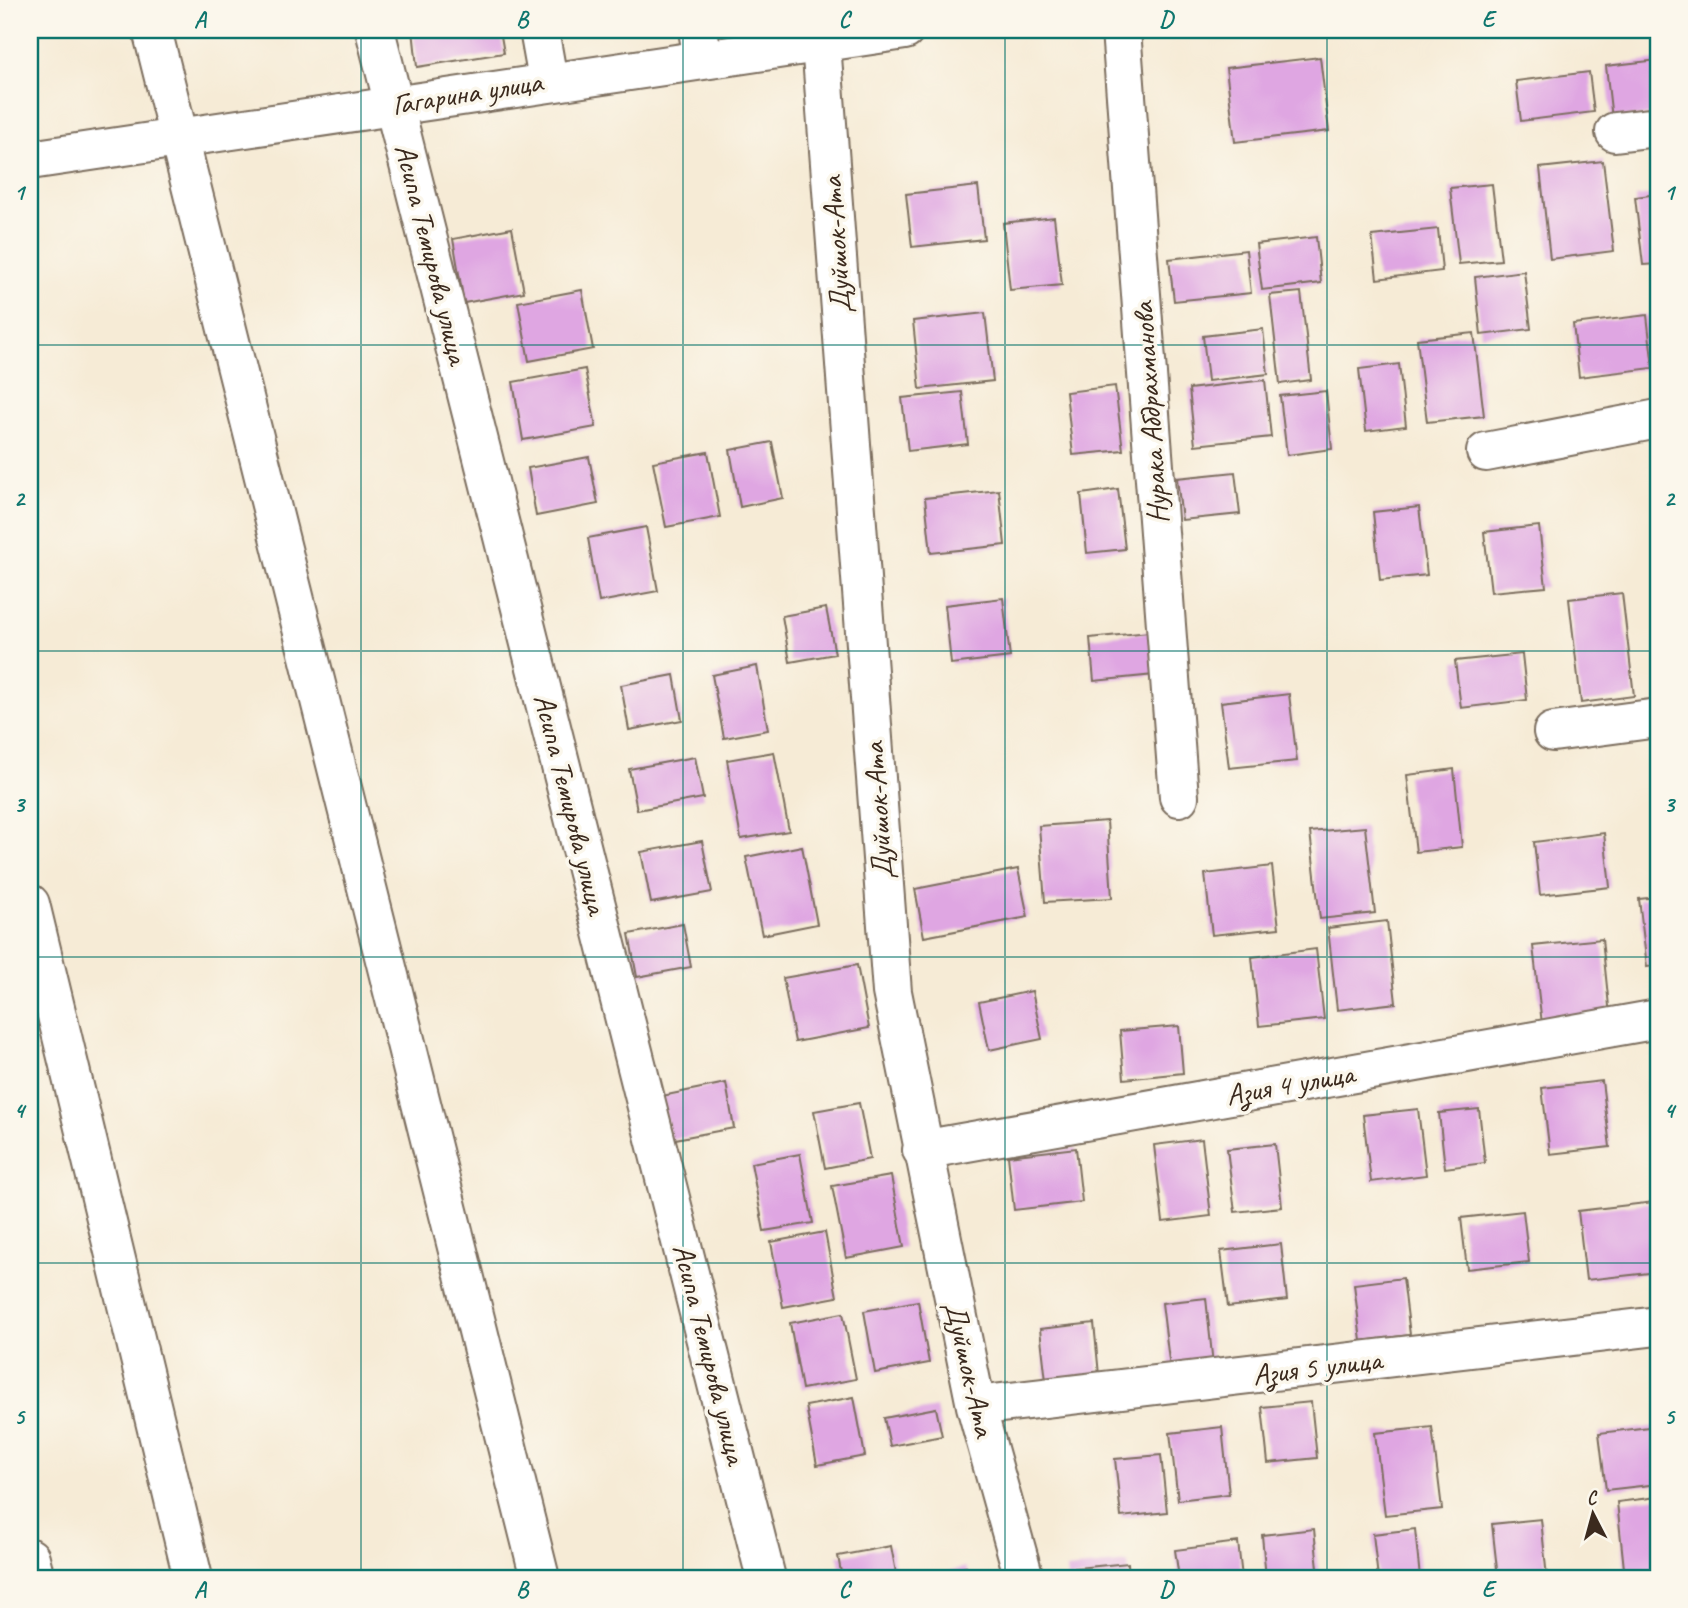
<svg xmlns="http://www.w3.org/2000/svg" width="1688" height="1608" viewBox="0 0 1688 1608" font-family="Caveat,sans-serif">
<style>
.building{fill:#dfa6e2}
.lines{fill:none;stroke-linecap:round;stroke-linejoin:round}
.minor-casing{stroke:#7c6e5e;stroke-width:42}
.major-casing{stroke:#7c6e5e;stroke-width:42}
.minor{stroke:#fff;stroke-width:38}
.major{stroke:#fff;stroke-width:38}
.grid{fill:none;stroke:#0f766e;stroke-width:2;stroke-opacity:0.55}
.labels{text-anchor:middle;stroke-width:7;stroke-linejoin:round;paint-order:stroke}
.street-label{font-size:30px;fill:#3b2a1e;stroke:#fbf7ec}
.neatline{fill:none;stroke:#0f766e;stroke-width:2.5}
.grid-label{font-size:23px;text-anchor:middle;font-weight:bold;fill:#0f766e}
</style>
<rect width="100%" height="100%" fill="#fbf7ec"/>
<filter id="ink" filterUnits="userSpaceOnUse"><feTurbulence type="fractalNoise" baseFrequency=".0143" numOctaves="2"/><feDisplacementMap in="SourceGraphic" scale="14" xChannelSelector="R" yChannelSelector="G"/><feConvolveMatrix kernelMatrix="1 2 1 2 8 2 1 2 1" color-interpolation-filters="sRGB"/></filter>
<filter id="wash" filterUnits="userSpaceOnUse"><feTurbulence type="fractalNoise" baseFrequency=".00686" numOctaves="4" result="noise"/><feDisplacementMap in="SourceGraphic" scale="28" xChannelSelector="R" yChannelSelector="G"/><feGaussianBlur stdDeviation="1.57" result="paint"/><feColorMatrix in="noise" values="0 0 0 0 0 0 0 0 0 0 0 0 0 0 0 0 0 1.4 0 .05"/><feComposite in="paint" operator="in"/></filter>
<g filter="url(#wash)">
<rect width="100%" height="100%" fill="#f6ebd6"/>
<g id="blocks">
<path class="building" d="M413,30H500L504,53L417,67Z
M1320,57L1329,131L1235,142L1226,68Z
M1658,60V114L1612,119L1606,66Z
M1589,72L1594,112L1521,121L1516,81Z
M1603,161L1614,251L1550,259L1540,168Z
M1492,184L1501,260L1459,264L1450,188Z
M978,186L984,239L912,247L906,194Z
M1658,194V264L1643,265L1635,197Z
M1054,217L1062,285L1010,290L1003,223Z
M512,228L524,292L464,303L453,239Z
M1438,229L1442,271L1377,279L1372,236Z
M1316,237L1321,283L1262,290L1256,244Z
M1246,250L1251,293L1174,301L1169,259Z
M1524,271L1531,329L1481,335L1475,277Z
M582,290L593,349L529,361L518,302Z
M1301,292L1311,380L1280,384L1270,295Z
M985,313L993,381L920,389L913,321Z
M1647,315L1653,368L1579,377L1573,324Z
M1263,329L1268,374L1208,381L1203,336Z
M1474,333L1484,416L1427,422L1417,339Z
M1399,364L1406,426L1366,431L1359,369Z
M585,369L596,427L523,440L513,382Z
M1265,380L1271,437L1195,445L1189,389Z
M1115,386L1123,450L1073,455L1066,392Z
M1326,391L1332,449L1287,455L1280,396Z
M962,392L968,444L908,451L902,398Z
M772,442L783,498L740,507L730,450Z
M708,452L720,517L666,527L653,462Z
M589,457L598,504L536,516L528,468Z
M1235,472L1240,514L1182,520L1177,478Z
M1118,489L1125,549L1087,553L1081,494Z
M999,490L1005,545L931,553L925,498Z
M1419,507L1427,575L1380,580L1373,512Z
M1539,526L1546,587L1491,592L1484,532Z
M646,527L658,591L599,602L588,538Z
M1622,593L1634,696L1581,703L1569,599Z
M1003,598L1010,657L951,664L945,605Z
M826,608L835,654L790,662L782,616Z
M1149,632L1154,675L1094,681L1090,638Z
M1522,654L1527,700L1461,708L1455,661Z
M757,666L768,730L724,738L712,675Z
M674,675L682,720L629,730L621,685Z
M1289,694L1297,761L1229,768L1221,702Z
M774,752L789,831L741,839L727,760Z
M695,757L703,798L637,810L629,769Z
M1454,769L1462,847L1416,852L1407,775Z
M1107,821L1112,898L1045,902L1039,826Z
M1365,827L1375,913L1320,919L1310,832Z
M1604,833L1610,887L1540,895L1534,842Z
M702,841L712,892L651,903L641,852Z
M802,846L817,924L762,935L746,857Z
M1272,866L1279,928L1212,935L1205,874Z
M1018,869L1028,917L924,937L915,889Z
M1658,897V965L1647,967L1639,899Z
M1387,921L1396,1003L1337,1010L1328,928Z
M683,924L691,967L637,977L629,934Z
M1602,939L1610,1016L1542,1024L1533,946Z
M1316,949L1324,1019L1259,1026L1252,957Z
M857,965L869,1028L795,1042L783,978Z
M1032,991L1042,1039L989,1050L979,1002Z
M1179,1026L1183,1073L1124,1079L1120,1031Z
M1658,1071V1101H1656L1653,1072Z
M1602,1081L1610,1147L1550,1154L1542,1088Z
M726,1083L734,1128L670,1140L662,1096Z
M859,1103L870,1159L825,1168L814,1111Z
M1418,1109L1426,1175L1371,1182L1363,1115Z
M1479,1109L1485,1163L1445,1168L1439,1113Z
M1202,1139L1211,1216L1163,1222L1154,1145Z
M1275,1144L1282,1207L1235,1212L1227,1149Z
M1076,1148L1082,1202L1014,1210L1008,1156Z
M800,1154L813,1223L764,1231L751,1163Z
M891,1176L904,1247L846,1258L832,1186Z
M1654,1202L1658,1272L1586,1280L1578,1211Z
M1523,1211L1529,1262L1467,1269L1461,1218Z
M825,1232L837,1297L783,1307L771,1242Z
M1281,1244L1287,1300L1228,1307L1221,1251Z
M1403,1278L1410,1335L1361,1341L1354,1284Z
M1206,1298L1213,1365L1170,1369L1162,1303Z
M918,1301L929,1363L875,1373L864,1311Z
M843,1313L856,1379L802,1389L790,1323Z
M1094,1323L1099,1375L1046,1381L1040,1329Z
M854,1397L865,1456L817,1465L806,1406Z
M1311,1402L1317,1458L1268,1463L1262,1407Z
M936,1408L942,1436L890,1446L884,1418Z
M1658,1426V1484L1606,1490L1599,1433Z
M1222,1427L1229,1494L1178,1500L1170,1433Z
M1432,1427L1442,1509L1385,1515L1375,1433Z
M1161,1455L1167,1512L1121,1517L1115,1459Z
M1658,1497V1578H1625L1617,1502Z
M1541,1519L1547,1578H1498L1492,1524Z
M1314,1529L1319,1578H1266L1262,1535Z
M1415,1529L1420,1578H1378L1373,1534Z
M1238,1542L1242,1578H1179L1175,1550Z
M891,1546L897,1578H842L838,1556Z
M1128,1563L1129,1578H1068L1067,1569Z
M966,1567L969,1578H926V1577Z"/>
</g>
</g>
<g filter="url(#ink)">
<use href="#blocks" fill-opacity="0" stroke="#7c6e5e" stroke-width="2"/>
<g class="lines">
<defs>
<path id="minor" d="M152,30L540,1578
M375,30L766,1578
M539,30L548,80
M698,30L703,59
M820,30L892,992L976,1406L1024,1578
M1121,30L1179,797
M1615,132L1658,127
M1486,452L1658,419
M1553,732L1658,718
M30,904L193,1578
M922,1150L1658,1019
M976,1406L1658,1326
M30,1558L35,1578"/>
<path id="major" d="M30,160L905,30"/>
</defs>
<use href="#minor" class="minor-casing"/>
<use href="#major" class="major-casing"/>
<use href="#minor" class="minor"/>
<use href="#major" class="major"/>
</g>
</g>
<path class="grid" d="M361,30V1578M683,30V1578M1005,30V1578M1327,30V1578M30,345H1658M30,651H1658M30,957H1658M30,1263H1658"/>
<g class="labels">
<g class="street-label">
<text transform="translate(467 93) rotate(-9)" y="10">Гагарина улица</text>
<text transform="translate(836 245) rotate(-94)" y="10">Дуйшок-Ата</text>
<text transform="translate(432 254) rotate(76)" y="10">Асипа Темирова улица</text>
<text transform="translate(1150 413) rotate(-94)" y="10">Нурака Абдрахманова</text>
<text transform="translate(571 804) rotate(76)" y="10">Асипа Темирова улица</text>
<text transform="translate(878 811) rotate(-94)" y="10">Дуйшок-Ата</text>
<text transform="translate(1290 1084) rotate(-10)" y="10">Азия 4 улица</text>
<text transform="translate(710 1354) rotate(76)" y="10">Асипа Темирова улица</text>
<text transform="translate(1317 1367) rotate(-7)" y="10">Азия 5 улица</text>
<text transform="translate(970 1369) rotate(77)" y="10">Дуйшок-Ата</text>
</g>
</g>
<rect width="1688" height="1608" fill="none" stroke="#fbf7ec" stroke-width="77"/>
<g transform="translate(1593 1514) rotate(354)" stroke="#fbf7ec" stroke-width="5" paint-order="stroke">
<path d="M0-5L12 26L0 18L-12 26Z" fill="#3b2a1e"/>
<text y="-10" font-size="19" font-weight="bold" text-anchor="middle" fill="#3b2a1e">С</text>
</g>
<rect x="38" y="38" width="1612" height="1532" class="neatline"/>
<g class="grid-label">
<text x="200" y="27">A</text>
<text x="522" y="27">B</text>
<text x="844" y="27">C</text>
<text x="1166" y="27">D</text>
<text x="1488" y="27">E</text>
<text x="19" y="200">1</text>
<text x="1669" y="200">1</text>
<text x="19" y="506">2</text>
<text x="1669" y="506">2</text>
<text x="19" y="812">3</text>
<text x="1669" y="812">3</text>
<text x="19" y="1118">4</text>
<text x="1669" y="1118">4</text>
<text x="19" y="1424">5</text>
<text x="1669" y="1424">5</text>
<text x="200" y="1597">A</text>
<text x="522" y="1597">B</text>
<text x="844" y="1597">C</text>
<text x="1166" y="1597">D</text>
<text x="1488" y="1597">E</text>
</g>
</svg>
